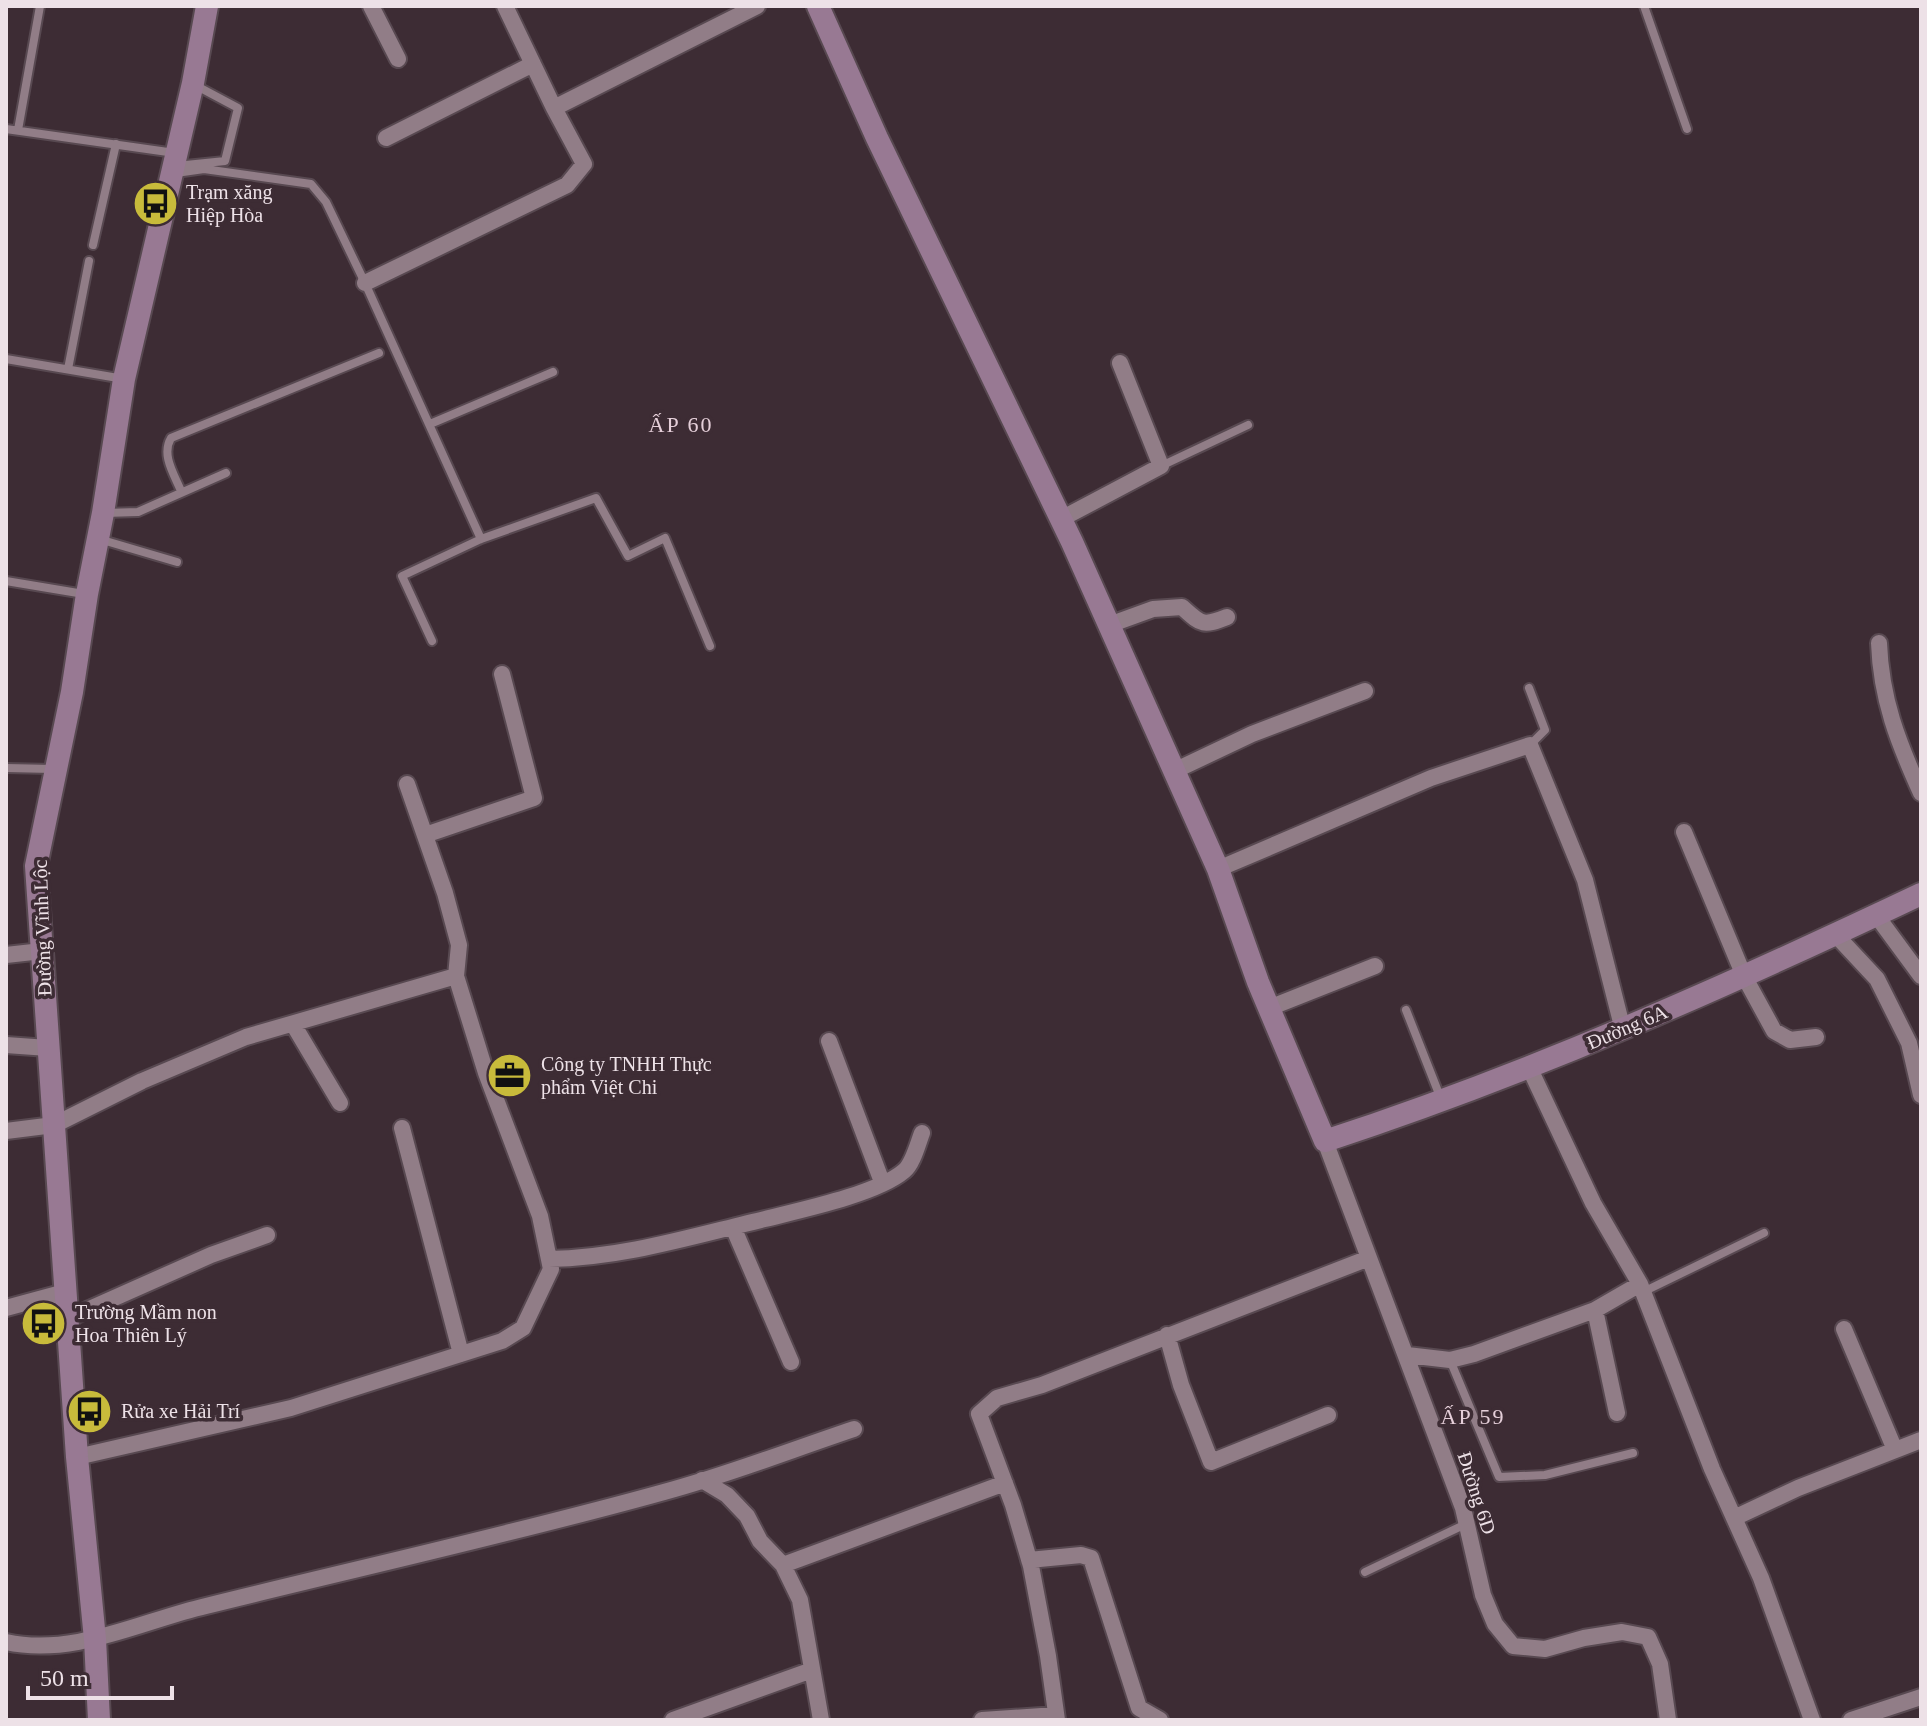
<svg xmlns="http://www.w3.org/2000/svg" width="1927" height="1726" viewBox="0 0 1927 1726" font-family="'Times New Roman',serif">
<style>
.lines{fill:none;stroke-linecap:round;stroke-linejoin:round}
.lane-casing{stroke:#584951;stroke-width:12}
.street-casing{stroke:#584951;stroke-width:20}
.secondary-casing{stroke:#584951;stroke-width:26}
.lane{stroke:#917d87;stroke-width:8}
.street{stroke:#917d87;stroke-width:16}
.secondary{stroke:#987993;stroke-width:22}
.labels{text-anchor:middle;stroke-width:7;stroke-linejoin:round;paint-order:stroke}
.poi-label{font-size:20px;fill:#ede1e7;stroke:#3d2c34;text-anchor:start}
.street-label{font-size:20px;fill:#ede1e7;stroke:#3d2c34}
.neighbourhood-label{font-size:22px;letter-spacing:2px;fill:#e5cfd9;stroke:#3d2c34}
</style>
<rect width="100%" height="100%" fill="#3d2c34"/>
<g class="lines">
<defs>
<path id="lane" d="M1644,6L1687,129
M6,129L175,153
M18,130L40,6
M176,166L225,161L238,108L193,84
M176,173L204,169L311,184L326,202L365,283L481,539
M93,245L116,144
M6,359L124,379
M68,369L89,261
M430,424L553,372
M1161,466L1248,425
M181,491C174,474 161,455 171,438L379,353
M104,513L138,512L226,473
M99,539L177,562
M6,581L84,594
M432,641L402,576L481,539L596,498L628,556L665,538L710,646
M1529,688L1545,730L1530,745
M6,768L53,769
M1406,1010L1441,1099
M1643,1292L1764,1233
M1450,1360L1499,1477L1545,1475L1633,1453
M1365,1572L1466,1524"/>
<path id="street" d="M371,6L398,59
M505,6L554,108
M386,138L533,64
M365,283L567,185L584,164L554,108L757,6
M1061,519L1161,466L1120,363
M1109,625L1153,609L1182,607C1201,624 1202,627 1227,617
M1879,643C1881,699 1898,742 1921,793
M1174,771L1252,734L1365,691
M407,784L445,893L459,945L456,976
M1684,832L1744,976L1774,1031L1790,1040L1816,1037
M425,835L534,798L502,674
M1218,869L1431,778L1530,745L1585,880L1623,1030
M1876,915L1921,976
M1835,934L1877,979L1909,1043L1921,1095
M6,955L42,951
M1269,1008L1375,966
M293,1024L340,1103
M829,1041L882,1182
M6,1045L48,1048
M1529,1067L1593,1203L1640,1284L1712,1469L1761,1578L1812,1720
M402,1128L461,1354
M6,1131L54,1125L142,1081L246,1037L456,976L486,1073L540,1216L551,1269L523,1328L502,1341L291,1408L77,1457
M1325,1141L1463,1508L1483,1595L1495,1624L1513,1646L1545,1649L1584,1638L1622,1632L1648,1637L1660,1664L1668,1720
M733,1227L791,1362
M549,1259C623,1258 693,1236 765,1219C801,1210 877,1194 904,1171C913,1164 918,1143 922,1133
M6,1308L65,1292
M1595,1310L1617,1413
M67,1319L211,1255L267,1235
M1844,1329L1895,1450
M1167,1335L1181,1385L1211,1462L1328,1415
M1407,1355L1450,1360L1474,1354L1595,1310L1640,1284
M702,1480L727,1495L747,1516L760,1541L783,1565L800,1600L821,1720
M1734,1518L1798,1488L1921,1440
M1029,1560L1081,1555L1091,1558L1139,1708L1160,1720
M783,1565L1005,1483
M6,1642C74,1657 141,1621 206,1606C359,1568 513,1534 664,1492C728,1475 791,1450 854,1429
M673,1720L812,1670
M982,1720L1056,1715
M1057,1720L1048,1656L1031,1566L1013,1505L979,1414L997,1398L1042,1385L1369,1258
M1851,1720L1921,1697"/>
<path id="secondary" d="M818,6L877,138L1072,542L1218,869L1258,982L1325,1141C1530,1074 1727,986 1921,894
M99,1720L95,1639L77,1457L36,866L72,692L87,594L103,513L124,379L193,83L207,6"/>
</defs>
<use href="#lane" class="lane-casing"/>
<use href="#street" class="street-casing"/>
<use href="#secondary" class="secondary-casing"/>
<use href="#lane" class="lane"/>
<use href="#street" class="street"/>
<use href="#secondary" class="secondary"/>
</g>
<defs>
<symbol id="bus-disc" viewBox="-11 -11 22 22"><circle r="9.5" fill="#c8bb3b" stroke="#3d2c34"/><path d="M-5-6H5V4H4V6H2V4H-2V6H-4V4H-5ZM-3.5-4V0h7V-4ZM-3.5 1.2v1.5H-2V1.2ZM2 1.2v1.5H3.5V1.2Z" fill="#111"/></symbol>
<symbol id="office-disc" viewBox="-11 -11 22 22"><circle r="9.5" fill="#c8bb3b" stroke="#3d2c34"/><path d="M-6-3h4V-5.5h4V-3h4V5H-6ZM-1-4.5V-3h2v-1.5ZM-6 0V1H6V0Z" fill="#111"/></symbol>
</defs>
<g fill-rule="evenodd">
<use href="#bus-disc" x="130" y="178" width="51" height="51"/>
<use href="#office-disc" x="484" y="1050" width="51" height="51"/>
<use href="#bus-disc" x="18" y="1298" width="51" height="51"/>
<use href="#bus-disc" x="64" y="1386" width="51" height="51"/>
</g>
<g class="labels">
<g class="poi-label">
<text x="186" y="199">Trạm xăng<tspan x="186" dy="23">Hiệp Hòa</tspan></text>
<text x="541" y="1071">Công ty TNHH Thực<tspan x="541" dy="23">phẩm Việt Chi</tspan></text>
<text x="75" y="1319">Trường Mầm non<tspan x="75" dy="23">Hoa Thiên Lý</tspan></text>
<text x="121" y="1418">Rửa xe Hải Trí</text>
</g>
<g class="street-label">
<text transform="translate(42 928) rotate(-92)" y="7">Đường Vĩnh Lộc</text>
<text transform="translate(1627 1027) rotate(-23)" y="7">Đường 6A</text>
<text transform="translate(1477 1493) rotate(72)" y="7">Đường 6D</text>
</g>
<g class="neighbourhood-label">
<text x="681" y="432">ẤP 60</text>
<text x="1473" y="1424">ẤP 59</text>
</g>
</g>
<rect width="1927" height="1726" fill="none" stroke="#ede1e7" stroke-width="16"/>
<path d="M28 1686v12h144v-12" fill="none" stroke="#ede1e7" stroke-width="4"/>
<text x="40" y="1686" font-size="24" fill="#ede1e7" stroke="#3d2c34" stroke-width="6" paint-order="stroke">50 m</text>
</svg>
